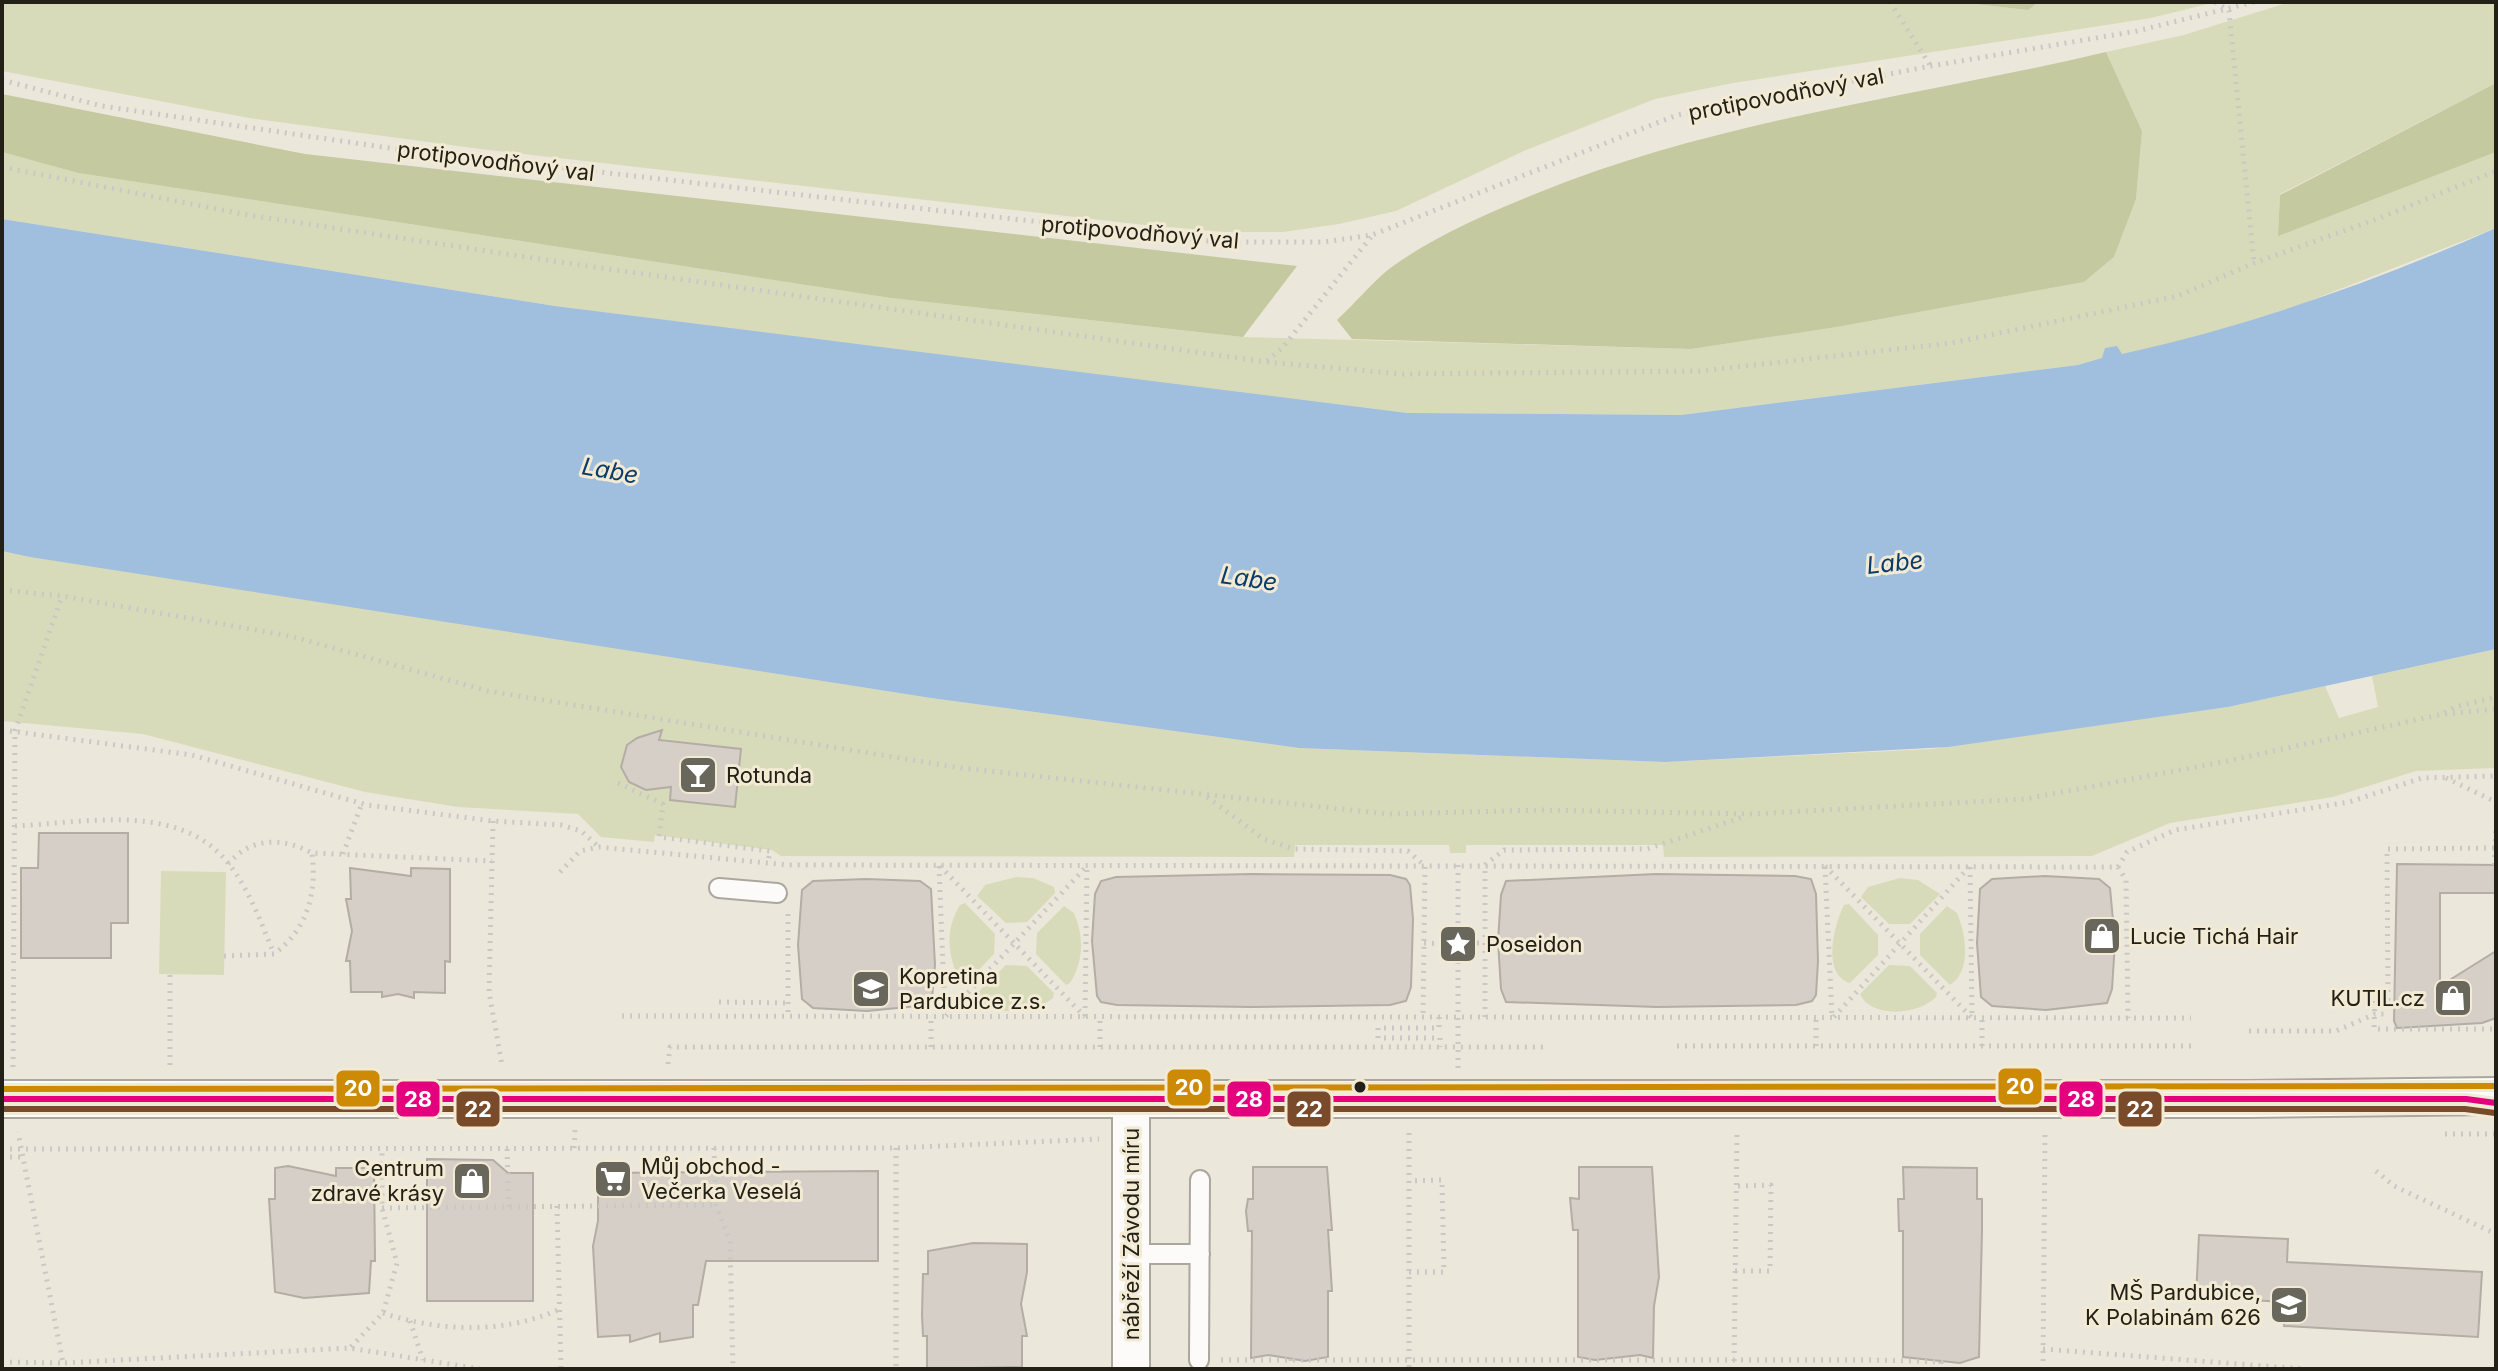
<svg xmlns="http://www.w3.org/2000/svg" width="2498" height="1371" viewBox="0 0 2498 1371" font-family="Inter,sans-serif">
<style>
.green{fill:#d8dbb9}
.forest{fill:#c4c99f}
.water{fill:#a0bede}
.building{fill:#d5cfc7;stroke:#b3ada5;stroke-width:2}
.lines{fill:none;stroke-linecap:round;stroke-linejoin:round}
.lane-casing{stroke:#aba79e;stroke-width:22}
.street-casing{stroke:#aba79e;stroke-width:40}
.path{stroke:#cac8c4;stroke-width:5;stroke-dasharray:2 6;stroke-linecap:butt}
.lane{stroke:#fcfbfa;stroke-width:18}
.street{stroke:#fcfbfa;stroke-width:36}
.bus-1-casing{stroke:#f3ead4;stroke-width:12}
.bus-2-casing{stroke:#f3ead4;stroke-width:12}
.bus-3-casing{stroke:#f3ead4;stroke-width:12}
.bus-1{stroke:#e5007d;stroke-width:6}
.bus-2{stroke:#7a4b2a;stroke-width:6}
.bus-3{stroke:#cd8b05;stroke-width:6}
.bus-dot{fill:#232018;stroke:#f3ead4;stroke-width:3}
.labels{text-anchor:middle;stroke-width:6;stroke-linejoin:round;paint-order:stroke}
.street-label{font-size:22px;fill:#232018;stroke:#f3ead4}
.poi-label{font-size:22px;fill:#232018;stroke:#f3ead4;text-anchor:start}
.water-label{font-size:24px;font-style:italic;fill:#0a3c6b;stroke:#f3ead4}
.line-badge{stroke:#f3ead4;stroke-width:3}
.badge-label{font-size:22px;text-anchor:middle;font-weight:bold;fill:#fff}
</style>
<rect width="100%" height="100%" fill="#ece7db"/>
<path class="green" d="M2,2H1957L2028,10L2039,2H2216L2151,18L1733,83L1655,99L1526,150L1396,211L1339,224L1283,232H1225L1145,225L488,150L249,118L2,71Z
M2290,2H2496V83L2280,194L2278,235L2496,152V228L2302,304L2188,340L2078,365L1681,415L1407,413L1248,395L555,306L2,219V152L78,173L891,298L1243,337L1691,349L1837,327L2084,282L2114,257L2136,199L2142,131L2106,52L2184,35Z
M2,551L931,698L1299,748L1665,762L1931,749L2228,707L2325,686L2339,718L2378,707L2372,676L2496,649V768L2416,771L2333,797L2170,823L2092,856L1664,857L1663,845H1466V853H1450L1449,845H1295L1294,857L781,856L772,850L655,835L654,842L601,837L578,814L458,807L365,792L143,734L2,721Z
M161,871L226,872L224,975L159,974Z
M1016,877L1033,878L1054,887L1055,893L1027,922L1006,923L977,896L985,885Z
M1900,878L1918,880L1940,894L1910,924H1889L1861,897L1868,887Z
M965,903L995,934L994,954L967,982L957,975C947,951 946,928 960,905Z
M1849,904L1878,935V955L1850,983C1821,974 1834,925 1844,905Z
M1064,906L1074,913C1084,937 1084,960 1070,983L1066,985L1036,954L1037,933Z
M1947,906L1957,913C1966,934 1972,971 1950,985L1920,955V934Z
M1006,965L1027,966L1054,993L1053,998C1033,1014 991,1018 975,995Z
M1889,965L1910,966L1937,993L1936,997C1919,1015 1871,1019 1860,994Z"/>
<path class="forest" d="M1957,2H2039L2028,10Z
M2106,52L2142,131L2136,199L2114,257L2084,282L1837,327L1691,349L1352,339L1337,320C1354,304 1371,284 1389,269C1434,236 1484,215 1535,194C1718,119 1915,97 2106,52Z
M2496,83V152L2278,236L2280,195Z
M2,94L305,154L1297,266L1243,337L891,298L78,173L2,152Z"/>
<path class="water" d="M2,219L555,306L1407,413L1681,415L2078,365L2102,358L2105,348L2117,346L2122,354C2250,326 2376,281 2496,228V649L2228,707L1948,747L1665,762L1299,748L931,698L30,557L2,551Z"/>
<path class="building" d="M662,730L659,740L741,749L735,807L670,800L671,787L646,790L629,782L621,767L627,745L637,738Z
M39,833H128V923H111V958H21V868H38Z
M2397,864L2496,865V893H2440V986L2496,951V1018L2482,1023L2397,1028L2394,1021Z
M350,868L411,876V868L450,869V962L445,961V993L414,992V998L398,994L382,997V992H351L350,961H346L352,931L346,899H351Z
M1251,874L1390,875L1406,879L1410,885L1413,919L1411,987L1406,1001L1390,1005L1251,1007L1117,1005L1101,1002L1097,996L1092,941L1095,894L1101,881L1116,877Z
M1656,874L1795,876L1811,879L1816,894L1818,961L1816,995L1812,1001L1796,1005L1657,1007L1506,1002L1501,989L1498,941L1501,895L1506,881Z
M2045,876L2099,879L2110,888L2115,942L2112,989L2107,1003L2046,1010L1992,1006L1981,997L1977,943L1980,889L1992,879Z
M866,879L920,881L931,889L935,965L932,998L928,1005L867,1011L813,1008L802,999L798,945L802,890L813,881Z
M427,1159L493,1160L508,1173H533V1301H427Z
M288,1166L336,1176V1168H374L375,1261H371L369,1293L304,1298L275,1292L269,1199H275V1168Z
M1253,1167H1327L1332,1230H1328L1332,1291H1328V1357L1305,1361L1268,1355L1251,1358L1252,1231H1248L1246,1211L1248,1199H1253Z
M1579,1167H1652L1659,1277L1654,1306L1653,1358L1640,1355L1595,1360L1578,1357V1230H1573L1570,1198L1579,1199Z
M1903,1167L1977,1168V1199H1982V1231L1979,1357L1960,1363L1903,1357V1231H1899L1898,1199H1904Z
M878,1171V1261H706L698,1305H693V1337L660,1342V1333L630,1342V1335L598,1337L593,1246L598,1221V1173Z
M2199,1235L2288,1239L2287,1262L2482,1272L2478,1337L2284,1326L2285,1302L2196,1297Z
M973,1243L1027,1244V1272L1021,1304L1027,1336H1022V1367L927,1369V1336H923L922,1315L923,1274H928V1251Z"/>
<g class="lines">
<defs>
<path id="lane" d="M719,888L777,893
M1131,1254H1200
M1199,1360L1200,1180"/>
<path id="street" d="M2,1099H2248L2496,1096
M1131,1099V1369"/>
</defs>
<use href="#lane" class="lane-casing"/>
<use href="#street" class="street-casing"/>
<path class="path" d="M1890,2L1930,65
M2215,2L2229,11L2254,263
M2,80L102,106L396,149L1217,242H1324L1372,235L1677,115L1931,66L2137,31L2254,2
M2,167L248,215L566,263L1266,362L1403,374L1700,371L1952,343L2178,296L2254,263L2377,219L2496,171
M1267,361L1283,347L1371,237
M2,590L62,596L290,636L488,691L961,768L1388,814L1542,810L1752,814L2025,799L2223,762L2443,714L2455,707L2496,697
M2445,714L2496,709
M2,730L192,755L367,805L493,821L561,825L581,831L599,847
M2446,778L2496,802
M618,783L663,804L659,837L770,851L768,863
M1207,797L1264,839L1294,849L1408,851L1425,866L1423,1017
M493,821L489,992L502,1065
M15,826C80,823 172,803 222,856C247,883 260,920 274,954
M2494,848L2387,849L2388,999H2375L2374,1029H2496
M343,854L362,803
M228,864C251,837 282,837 312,853L492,861
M1458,865V933
M2494,865L2496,828
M939,866L945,1016
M940,866L1085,1017
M1825,866L1971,1017
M1825,867L1832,1017
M1970,867L1972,1017
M2118,867L2127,852L2175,830L2349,802L2422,778L2496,776
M2118,867L2126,880L2128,1018
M560,872L580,851L599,847L788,865L2118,867
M788,914V1017
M1447 944a11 11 0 1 1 22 0a11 11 0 1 1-22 0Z
M1424,943L1448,944
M1469,943H1485
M1458,954V1068
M224,956L274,954C308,929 317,892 312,853
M719,1002L788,1003
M622,1016L2191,1018
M946,1016L1087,866
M1085,1016L1087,866
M1439,1017V1028H1378V1038H1440V1047
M1485,1017V865L1504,850L1647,849L1746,816
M1834,1017L1969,867
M2249,1031H2336L2375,1014H2385
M1677,1046H2193
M1816,1046V1018
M1982,1046V1019
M931,1047V1017
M1100,1047V1017
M668,1064L670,1047H1546
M170,1065V974
M13,1067L15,731L62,596
M1409,1133V1369
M2445,1134H2496
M574,1148L575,1130
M714,1148L716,1205L730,1241L733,1369
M896,1148V1369
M2,1149L896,1148L1099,1139
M507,1149L509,1207
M2,1157H23
M2376,1171L2394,1186L2496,1234
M557,1206L561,1369
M382,1208L716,1205
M1735,1271H1770L1771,1185L1736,1186
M1409,1272H1444L1442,1180L1409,1181
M383,1313C440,1332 505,1334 560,1309
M410,1321L423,1360
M351,1347L383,1313L397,1263L382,1208V1149
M2043,1349L2304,1369
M1291,1359V1369
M1221,1360H1873L1941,1362V1369
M2,1362L63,1363L18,1132
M63,1369V1363L350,1348L480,1369
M1734,1369L1737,1133
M2043,1369L2045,1133"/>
<use href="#lane" class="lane"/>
<use href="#street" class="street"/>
<defs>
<path id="bus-1" d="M2,1099H2466L2496,1103"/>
<path id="bus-2" d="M2,1109H2465L2495,1113"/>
<path id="bus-3" d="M2,1089L2496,1086"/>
</defs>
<use href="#bus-1" class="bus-1-casing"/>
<use href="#bus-2" class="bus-2-casing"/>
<use href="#bus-3" class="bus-3-casing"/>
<use href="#bus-1" class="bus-1"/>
<use href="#bus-2" class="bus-2"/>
<use href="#bus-3" class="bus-3"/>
</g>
<defs>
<symbol id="bar-square" viewBox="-11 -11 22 22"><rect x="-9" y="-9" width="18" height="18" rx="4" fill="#69665c" stroke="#f3ead4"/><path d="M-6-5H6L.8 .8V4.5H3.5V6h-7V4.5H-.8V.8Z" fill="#fff"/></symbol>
<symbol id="shop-square" viewBox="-11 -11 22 22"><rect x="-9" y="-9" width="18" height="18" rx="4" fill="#69665c" stroke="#f3ead4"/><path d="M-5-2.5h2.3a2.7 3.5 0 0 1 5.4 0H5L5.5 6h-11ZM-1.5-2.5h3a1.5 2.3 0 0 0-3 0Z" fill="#fff"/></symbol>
<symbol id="sight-square" viewBox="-11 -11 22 22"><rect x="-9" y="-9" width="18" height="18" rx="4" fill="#69665c" stroke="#f3ead4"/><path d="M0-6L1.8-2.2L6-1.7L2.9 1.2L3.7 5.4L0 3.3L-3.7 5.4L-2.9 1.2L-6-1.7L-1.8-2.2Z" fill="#fff"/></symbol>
<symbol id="school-square" viewBox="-11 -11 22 22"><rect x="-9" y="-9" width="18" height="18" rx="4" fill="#69665c" stroke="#f3ead4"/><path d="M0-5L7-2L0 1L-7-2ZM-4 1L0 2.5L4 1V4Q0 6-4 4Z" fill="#fff"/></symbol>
<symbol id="supermarket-square" viewBox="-11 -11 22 22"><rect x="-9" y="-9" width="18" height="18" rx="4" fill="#69665c" stroke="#f3ead4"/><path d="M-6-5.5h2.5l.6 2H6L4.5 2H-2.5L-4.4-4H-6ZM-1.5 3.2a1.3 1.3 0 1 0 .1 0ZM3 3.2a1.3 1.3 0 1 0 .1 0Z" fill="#fff"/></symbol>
</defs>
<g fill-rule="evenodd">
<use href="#bar-square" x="676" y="753" width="44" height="44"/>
<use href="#shop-square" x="2080" y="914" width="44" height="44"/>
<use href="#sight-square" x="1436" y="922" width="44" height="44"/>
<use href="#school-square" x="849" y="967" width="44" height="44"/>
<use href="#shop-square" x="2431" y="976" width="44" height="44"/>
<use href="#supermarket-square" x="591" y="1157" width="44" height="44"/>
<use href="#shop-square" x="450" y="1159" width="44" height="44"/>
<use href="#school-square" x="2267" y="1283" width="44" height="44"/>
</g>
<circle class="bus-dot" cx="1360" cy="1087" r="7"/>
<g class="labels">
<g class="street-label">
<text transform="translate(1786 94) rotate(-11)" y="8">protipovodňový val</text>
<text transform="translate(496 161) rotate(7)" y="8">protipovodňový val</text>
<text transform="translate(1140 232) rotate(5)" y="8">protipovodňový val</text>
<text transform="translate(1131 1234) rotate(-90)" y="8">nábřeží Závodu míru</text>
</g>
<g class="poi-label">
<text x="726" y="783">Rotunda</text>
<text x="2130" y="944">Lucie Tichá Hair</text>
<text x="1486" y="952">Poseidon</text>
<text x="899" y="984">Kopretina<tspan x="899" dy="25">Pardubice z.s.</tspan></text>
<text x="2425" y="1006" text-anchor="end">KUTIL.cz</text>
<text x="641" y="1174">Můj obchod -<tspan x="641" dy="25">Večerka Veselá</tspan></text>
<text x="444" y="1176" text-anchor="end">Centrum<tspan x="444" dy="25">zdravé krásy</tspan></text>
<text x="2261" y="1300" text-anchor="end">MŠ Pardubice,<tspan x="2261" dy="25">K Polabinám 626</tspan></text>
</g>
<g class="water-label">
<text transform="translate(610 471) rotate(10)" y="8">Labe</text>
<text transform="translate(1895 563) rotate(-6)" y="8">Labe</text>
<text transform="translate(1249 579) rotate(8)" y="8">Labe</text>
</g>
</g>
<g class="line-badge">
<rect x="1997" y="1067" width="46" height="39" rx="8" fill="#cd8b05"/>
<rect x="1166" y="1068" width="46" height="39" rx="8" fill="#cd8b05"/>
<rect x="335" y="1069" width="46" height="39" rx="8" fill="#cd8b05"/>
<rect x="395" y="1080" width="46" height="38" rx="8" fill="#e5007d"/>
<rect x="1226" y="1080" width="46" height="38" rx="8" fill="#e5007d"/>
<rect x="2058" y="1080" width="46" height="38" rx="8" fill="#e5007d"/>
<rect x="455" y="1090" width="46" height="38" rx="8" fill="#7a4b2a"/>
<rect x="1286" y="1090" width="46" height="38" rx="8" fill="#7a4b2a"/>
<rect x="2117" y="1090" width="46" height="38" rx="8" fill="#7a4b2a"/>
</g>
<g class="badge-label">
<text x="2020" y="1094">20</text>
<text x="1189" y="1095">20</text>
<text x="358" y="1096">20</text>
<text x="418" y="1107">28</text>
<text x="1249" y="1107">28</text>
<text x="2081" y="1107">28</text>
<text x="478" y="1117">22</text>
<text x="1309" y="1117">22</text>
<text x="2140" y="1117">22</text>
</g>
<rect width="2498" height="1371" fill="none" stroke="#232018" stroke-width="8"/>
</svg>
